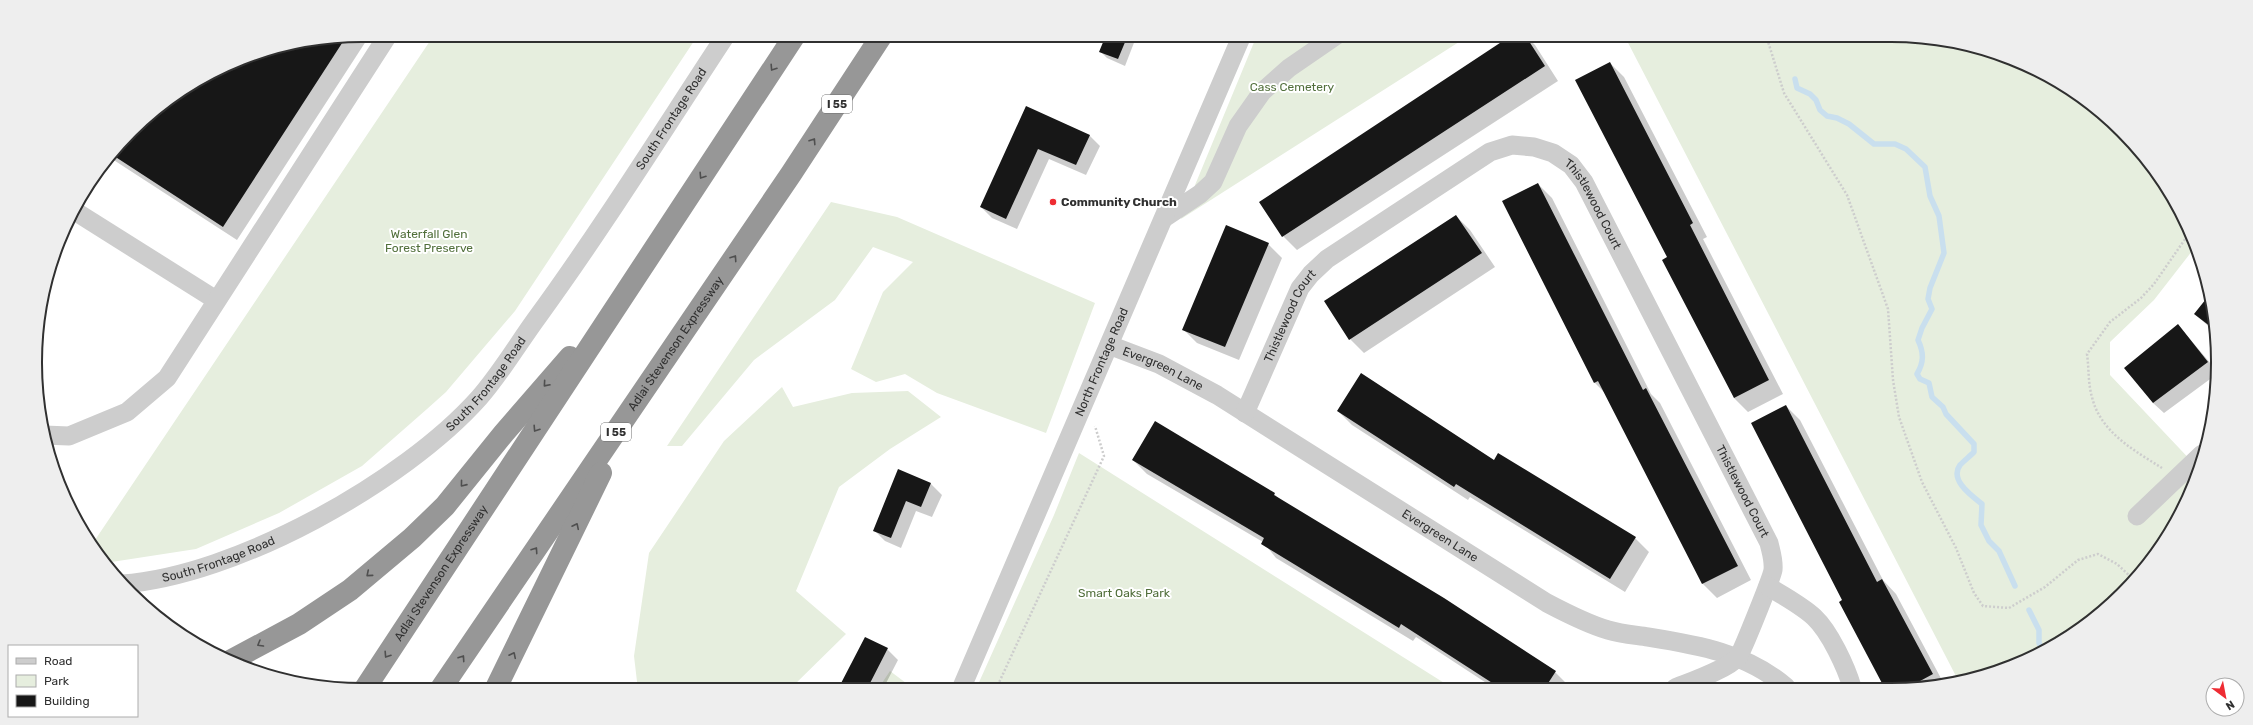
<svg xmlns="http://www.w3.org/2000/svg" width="2253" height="725" viewBox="0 0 2253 725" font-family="Rubik,sans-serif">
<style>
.green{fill:#e6eede}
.shadow{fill:#0003}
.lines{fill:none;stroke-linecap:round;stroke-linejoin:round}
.stream{stroke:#c9dfee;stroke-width:5.5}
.building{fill:#171717}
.path{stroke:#cdcdcd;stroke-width:2.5;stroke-dasharray:2 2;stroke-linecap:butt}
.minor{stroke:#cdcdcd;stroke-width:19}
.highway{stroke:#979797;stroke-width:22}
.oneway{stroke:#4f4f4f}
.poi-dot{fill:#ee2c33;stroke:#fff;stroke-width:1.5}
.labels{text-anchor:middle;stroke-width:4;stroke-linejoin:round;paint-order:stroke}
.shield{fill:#fff;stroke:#6e6e6e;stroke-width:1}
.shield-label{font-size:11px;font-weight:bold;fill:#303030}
.park-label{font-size:12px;fill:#516f3b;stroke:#fff}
.street-label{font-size:12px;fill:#303030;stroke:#fff}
.poi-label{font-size:12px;font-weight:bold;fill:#303030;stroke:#fff;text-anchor:start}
.rim{fill:none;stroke:#303030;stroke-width:2}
</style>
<rect width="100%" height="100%" fill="#fff"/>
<path class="green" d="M434,35H698L515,311L446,392L427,409L362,466L279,513L196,549L105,563L91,546Z
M1257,35H1470L1181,219Z
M1624,35H1890L1955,41L2016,60L2073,90L2122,131L2163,181L2193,237L2196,246L2154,300L2110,342V375L2197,467L2174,526L2122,594L2036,656L1958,680Z
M831,202L897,217L1095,303L1046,433L937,393L905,374L876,382L851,369L883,292L913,262L873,247L835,300L754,360L682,446H667Z
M782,387L793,407L852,393L908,391L941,417L890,449L839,487L796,591L846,634L790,689L638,690L634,656L649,553L724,441Z
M1079,453L1449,686L1446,688L976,689L1054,515Z
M890,671L914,689H878Z"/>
<path class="shadow" d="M370,35L237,240L109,157L146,116L237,60L299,41Z
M1107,35H1137L1125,66L1107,58L1100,51Z
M1514,35H1525L1535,45L1558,81L1297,250L1283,236L1260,202Z
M1610,63L1624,77L1707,237L1703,239L1783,394L1748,412L1734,398Z
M1026,107L1089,135L1100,146L1086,175L1049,159L1017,229L992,218L981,207Z
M1538,184L1552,198L1651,394L1660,403L1751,580L1717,598L1703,584L1605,393L1595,383L1503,201Z
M1456,216L1470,230L1495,267L1364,353L1350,339Z
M1268,244L1282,258L1239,360L1197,343L1183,329Z
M2211,295L2212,299L2215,332L2195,314Z
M2178,325L2217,371V374L2164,413L2153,403Z
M1786,406L1800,420L1883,580L1896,594L1944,684L1933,687H1885L1840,603L1844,601Z
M1338,411L1494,461L1498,455L1635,538L1649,552L1625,592L1470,497L1468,500L1352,425Z
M1133,460L1274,494L1281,500L1555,672L1569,686L1568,688H1494L1416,637L1413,641L1276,558L1263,542L1147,474Z
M898,471L931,484L942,495L932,517L916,511L901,548L885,541L874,530Z
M865,638L887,649L898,660L883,689H840Z"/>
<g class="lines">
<path class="stream" d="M1795,79L1797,88L1810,94L1816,100L1820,110L1827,116L1837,118L1849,124L1874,144H1895L1906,149L1925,167L1930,196L1939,216L1944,253L1930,288L1928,299L1932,309L1922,328L1918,340C1924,353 1924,362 1917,374L1920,379L1929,383L1932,397L1943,407L1946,414L1974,444V452C1970,456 1964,461 1960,465C1949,480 1972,496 1982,504L1981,525L1989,541L1999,551L2015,586
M2029,610L2039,630V643L2043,651"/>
</g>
<path class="building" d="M1106,35H1128L1118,59L1099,52Z
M1512,35H1525L1545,66L1282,237L1259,202Z
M346,37L223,227L111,154L146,116L237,60L299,41Z
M1610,62L1693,223L1690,225L1769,380L1734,398L1662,260L1667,257L1575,80Z
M1026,106L1090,135L1076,165L1038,149L1006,219L980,207Z
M1538,183L1643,390L1646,388L1738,566L1702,584L1598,381L1594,383L1502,201Z
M1456,215L1482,253L1349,340L1324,301Z
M1226,225L1269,243L1225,347L1182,330Z
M2210,294L2212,299L2215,330L2194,314Z
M2178,324L2208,362L2153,403L2124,368Z
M1361,373L1494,460L1498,453L1636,537L1610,579L1456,484L1454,487L1337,411Z
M1786,405L1877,582L1882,579L1933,674L1909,687H1884L1839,602L1842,600L1751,423Z
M1155,421L1275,493L1274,495L1444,598L1556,671L1545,688H1500L1401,624L1399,628L1261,544L1264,538L1132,460Z
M898,469L931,483L921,507L906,501L891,538L873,531Z
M865,637L888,648L867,689H838Z"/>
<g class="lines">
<path class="path" d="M1766,35L1784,93L1847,195L1888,309L1893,380L1899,417L1922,482L1956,548L1974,593L1983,606L2009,608L2045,587L2078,560L2098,554L2117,564L2133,579
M2162,468C2135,451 2100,432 2092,397C2088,384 2089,368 2087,354L2110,322L2141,298L2154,284L2190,232
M996,689L1104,456L1095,426"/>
<g class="minor">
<path d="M73,210L216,300"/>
<path d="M1164,218L1200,194L1213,182L1238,126L1262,92L1289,68L1337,35"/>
<path id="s1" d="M1109,345L1159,364L1217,395L1547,603C1566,613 1587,624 1608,630C1621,634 1635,635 1648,637C1698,645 1747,653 1786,687"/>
<path id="s2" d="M1245,413L1300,288L1311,274L1327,259L1490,152L1512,145L1534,147L1553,153L1571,165L1584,182L1769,543C1771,552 1774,560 1773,570C1772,577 1742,652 1738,657C1728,669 1690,682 1675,688"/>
<path d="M44,435L69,436L127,412L167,378L388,35"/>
<path d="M2137,516L2202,454"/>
<path id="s3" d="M122,584C236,576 404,482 479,398C501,373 519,342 539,315C605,224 664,129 726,35"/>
<path d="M1768,586C1783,596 1801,605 1814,617C1830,632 1846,667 1852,687"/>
<path id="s4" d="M961,689L1242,35"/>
</g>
<g class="highway">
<path d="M230,661L299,624L350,590L412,538L445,506L504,433L570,357"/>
<path id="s5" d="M364,690L795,35"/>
<path id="s6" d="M440,690L791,174L882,35"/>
<path d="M495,690L601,473"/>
</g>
</g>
<defs><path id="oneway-chevron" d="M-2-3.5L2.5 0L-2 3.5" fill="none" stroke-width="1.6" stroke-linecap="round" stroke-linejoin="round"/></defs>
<g class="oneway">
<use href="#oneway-chevron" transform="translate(773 68) rotate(123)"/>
<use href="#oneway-chevron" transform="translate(813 141) rotate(-57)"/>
<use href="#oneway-chevron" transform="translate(702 176) rotate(123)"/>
<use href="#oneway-chevron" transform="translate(734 258) rotate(-56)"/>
<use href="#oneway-chevron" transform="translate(546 384) rotate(131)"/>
<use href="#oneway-chevron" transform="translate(536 429) rotate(123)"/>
<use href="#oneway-chevron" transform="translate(463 484) rotate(129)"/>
<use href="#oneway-chevron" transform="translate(576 526) rotate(-64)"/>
<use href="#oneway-chevron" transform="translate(535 550) rotate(-56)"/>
<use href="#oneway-chevron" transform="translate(369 574) rotate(140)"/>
<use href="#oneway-chevron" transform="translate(260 644) rotate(150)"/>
<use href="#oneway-chevron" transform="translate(387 655) rotate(123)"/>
<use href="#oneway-chevron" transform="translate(513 655) rotate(-64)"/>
<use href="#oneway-chevron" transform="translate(462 658) rotate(-56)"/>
</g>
<circle class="poi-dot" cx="1053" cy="202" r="4"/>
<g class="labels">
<g class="shield">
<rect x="822" y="95" width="30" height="18" rx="3"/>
<rect x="601" y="423" width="30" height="18" rx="3"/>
</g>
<g class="shield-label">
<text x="837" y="108">I 55</text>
<text x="616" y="436">I 55</text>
</g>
<g class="park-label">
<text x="1292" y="91">Cass Cemetery</text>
<text x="429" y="238">Waterfall Glen<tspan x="429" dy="14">Forest Preserve</tspan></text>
<text x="1124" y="597">Smart Oaks Park</text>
</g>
<g class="street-label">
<text dy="4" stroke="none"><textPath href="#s3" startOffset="749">South Frontage Road</textPath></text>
<text dy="4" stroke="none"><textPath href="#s2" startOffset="503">Thistlewood Court</textPath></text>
<text dy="4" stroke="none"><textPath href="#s2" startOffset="107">Thistlewood Court</textPath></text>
<text dy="4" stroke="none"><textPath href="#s6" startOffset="419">Adlai Stevenson Expressway</textPath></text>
<text dy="4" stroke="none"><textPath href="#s4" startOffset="356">North Frontage Road</textPath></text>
<text dy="4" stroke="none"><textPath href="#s1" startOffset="59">Evergreen Lane</textPath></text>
<text dy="4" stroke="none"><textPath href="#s3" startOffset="425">South Frontage Road</textPath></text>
<text dy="4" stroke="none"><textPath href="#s2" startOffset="827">Thistlewood Court</textPath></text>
<text dy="4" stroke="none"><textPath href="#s1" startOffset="383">Evergreen Lane</textPath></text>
<text dy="4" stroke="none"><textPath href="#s3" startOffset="100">South Frontage Road</textPath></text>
<text dy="4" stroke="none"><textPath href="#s5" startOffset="140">Adlai Stevenson Expressway</textPath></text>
</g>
<g class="poi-label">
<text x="1061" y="206">Community Church</text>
</g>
</g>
<path d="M0 0H2253V725H0ZM362 42H1891A320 320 0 0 1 2211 362V363A320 320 0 0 1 1891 683H362A320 320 0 0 1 42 363V362A320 320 0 0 1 362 42Z" fill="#eee" fill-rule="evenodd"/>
<path class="rim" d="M362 42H1891A320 320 0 0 1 2211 362V363A320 320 0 0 1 1891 683H362A320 320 0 0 1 42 363V362A320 320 0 0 1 362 42Z"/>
<rect x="8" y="645" width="130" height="72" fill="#ffffff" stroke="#acacac"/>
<rect x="16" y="658" width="20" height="6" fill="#cdcdcd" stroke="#acacac"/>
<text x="44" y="665" font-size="12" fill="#303030">Road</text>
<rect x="16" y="675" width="20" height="12" fill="#e6eede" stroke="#acacac"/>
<text x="44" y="685" font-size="12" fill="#303030">Park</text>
<rect x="16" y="695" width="20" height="12" fill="#171717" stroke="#acacac"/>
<text x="44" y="705" font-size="12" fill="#303030">Building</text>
<g transform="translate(2225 697) rotate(148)"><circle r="19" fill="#ffffff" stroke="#acacac"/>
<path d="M0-3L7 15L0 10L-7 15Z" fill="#ee2c33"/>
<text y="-6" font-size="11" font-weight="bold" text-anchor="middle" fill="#303030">N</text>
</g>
</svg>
